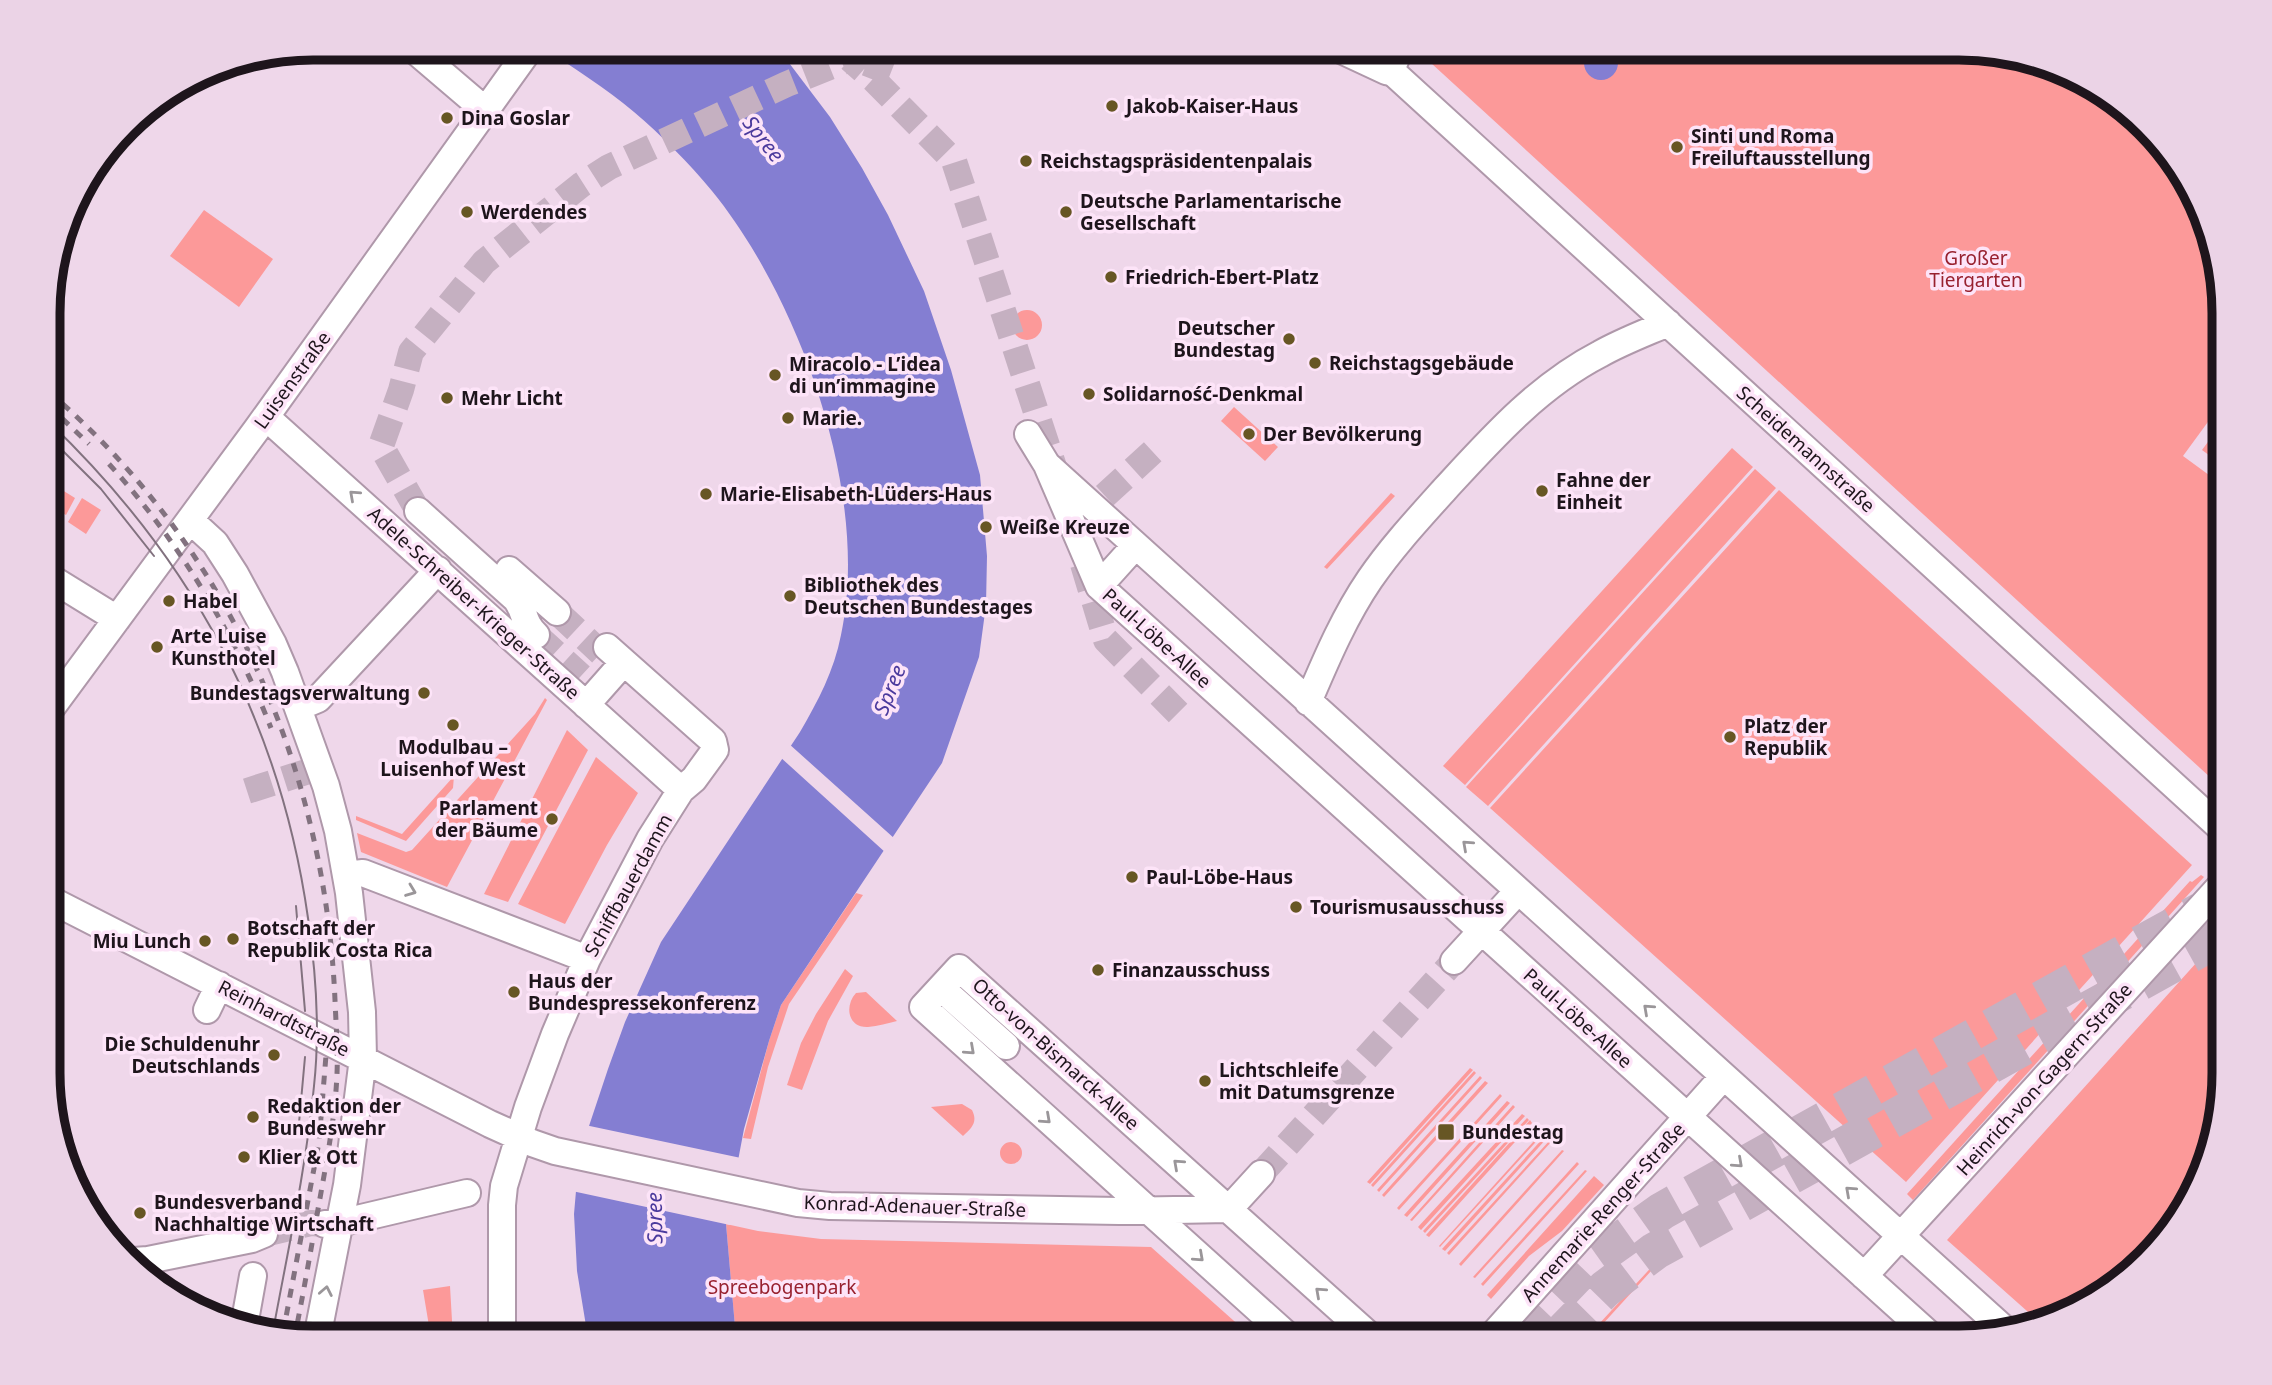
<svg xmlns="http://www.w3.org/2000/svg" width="2272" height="1385" viewBox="0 0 2272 1385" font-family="'Noto Sans',sans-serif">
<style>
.green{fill:#fc9999}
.water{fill:#847ed2}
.pier{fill:#efd7ea}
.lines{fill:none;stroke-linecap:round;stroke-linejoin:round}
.minor-tunnel{stroke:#c5b0c1;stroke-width:26;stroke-dasharray:26 13;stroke-linecap:butt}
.highway-tunnel{stroke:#c5b0c1;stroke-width:38;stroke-dasharray:38 19;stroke-linecap:butt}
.minor-casing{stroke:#af98aa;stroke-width:30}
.major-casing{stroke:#af98aa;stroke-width:37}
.minor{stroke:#fff;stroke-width:26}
.major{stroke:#fff;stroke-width:33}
.tram{stroke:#82727f;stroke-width:2}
.rail{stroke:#82727f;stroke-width:5;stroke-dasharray:9 9;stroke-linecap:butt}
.oneway{stroke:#9a9699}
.poi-dot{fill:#675624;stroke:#fde4f8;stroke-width:2.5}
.labels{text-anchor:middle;stroke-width:7;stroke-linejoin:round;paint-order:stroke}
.poi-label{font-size:19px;font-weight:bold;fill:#1e151c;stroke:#fde4f8;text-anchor:start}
.park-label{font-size:19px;fill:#98212f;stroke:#fde4f8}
.street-label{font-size:19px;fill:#1e151c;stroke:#fde4f8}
.water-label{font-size:21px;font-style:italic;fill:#4b3a9d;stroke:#fde4f8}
.rim{fill:none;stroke:#1e151c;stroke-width:9}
</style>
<rect width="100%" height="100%" fill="#efd7ea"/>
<path class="green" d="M1439,47H1960L2044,61L2106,92L2189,180L2224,296V400L2183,456L2224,486V529L2216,540L2224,546V790L1431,63Z
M204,210L273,259L239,307L170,256Z
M1012 325a15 15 0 1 1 30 0a15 15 0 1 1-30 0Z
M1234,407L1278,447L1265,461L1221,421Z
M2224,420V466L2202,450Z
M1732,448L1753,467L1465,785L1443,766Z
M1755,469L1776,488L1488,806L1466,787Z
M59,488L75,498L66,515L49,505Z
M1779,490L2192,865L1906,1182L1490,808Z
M1391,493L1395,496L1327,569L1324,567Z
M82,498L101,510L86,534L68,522Z
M545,698L547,700L447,887L361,852L357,833L406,852L412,850L535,714Z
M567,730L588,750L508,902L484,894Z
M596,757L638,793L607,845L565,924L518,904Z
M454,776L453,788L406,841L356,820V816L402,834Z
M2201,875L2204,877L1913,1200L1907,1194L2190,881L2192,882Z
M856,893L863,895L789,1004L768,1067L751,1139L743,1138L769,1041L781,1005Z
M2224,932V1089L2211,1157L2180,1219L2092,1302L2036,1319L1947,1240Z
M845,969L853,976L828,1021L802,1090L787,1085L801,1043L816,1014Z
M866,992L897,1021C888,1023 878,1026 868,1027C848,1028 844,1006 856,993Z
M1470,1068L1473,1070L1370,1184L1367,1182Z
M1474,1071L1476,1073L1373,1187L1371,1185Z
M1480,1076L1482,1078L1379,1192L1377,1190Z
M1485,1081L1488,1083L1384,1197L1382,1195Z
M1500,1094L1502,1096L1399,1210L1397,1208Z
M1507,1101L1510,1103L1407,1217L1404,1215Z
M962,1104L972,1110C978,1122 972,1128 963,1136L931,1107Z
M1513,1105L1515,1107L1412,1221L1410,1220Z
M1522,1114L1525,1116L1421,1230L1418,1227Z
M1527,1118L1529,1120L1425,1233L1423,1231Z
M1530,1120L1532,1123L1429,1237L1426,1235Z
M1542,1132L1544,1133L1440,1247L1439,1246Z
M1546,1135L1548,1137L1445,1251L1442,1249Z
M1551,1139L1552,1141L1449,1255L1447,1253Z
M1000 1153a11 11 0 1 1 22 0a11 11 0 1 1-22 0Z
M1562,1150L1564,1151L1461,1266L1459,1264Z
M1577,1162L1579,1164L1475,1278L1473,1277Z
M1585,1170L1587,1171L1483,1286L1481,1284Z
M1594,1176L1604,1185L1562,1231L1529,1256L1491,1299L1487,1295Z
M726,1224L758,1231L821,1239L1151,1247L1252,1337L736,1338Z
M1670,1247L1672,1248L1591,1337H1587Z
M450,1286L453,1338H431L423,1290Z"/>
<path class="water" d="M1584 63a17 17 0 1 1 34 0a17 17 0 1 1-34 0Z
M543,47H777L830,117L862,168L888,215L924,291L951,370L980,475L987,556L986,605L979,657L942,763L781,1005L769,1041L744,1129L726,1224L736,1338H588L577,1271L574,1214L576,1191L589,1126L608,1069L625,1022L661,942L800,732C818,701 834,671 841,635C871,496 800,299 712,191C689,163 661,135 634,112C606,88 573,68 543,47Z"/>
<path class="pier" d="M788,743L895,839L886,853L779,756Z
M585,1125L741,1158L730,1225L572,1191Z"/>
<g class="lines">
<path class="minor-tunnel" d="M874,80L887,47
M418,511L381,446L401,390L411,352L484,262L581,185L609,167L787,84L850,59L874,80L954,161L1055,470
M1076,522L1159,446
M1083,564L1106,640L1186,721
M557,612L601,653
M536,635L581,676
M247,791L306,772
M1261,1174L1454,961
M264,1234L311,1223L324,1224"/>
<path class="highway-tunnel" d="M1517,1337L1586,1265L1662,1211L2201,911
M1558,1337L1605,1289L1655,1251L2224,935"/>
<defs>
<path id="minor" d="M411,47L486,111
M1388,68L2224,831
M266,417L681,790
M1028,434L1047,465L1099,586
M1047,465L2004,1329
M418,511L516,599C526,612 522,622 536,635
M190,520L215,543L235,574L273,644L285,672L326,786L338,831L349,893L362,1012L363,1058L347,1185L317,1338
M1135,546L1099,586L1932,1337
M509,570L557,612
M49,577L117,619
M1308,702C1326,660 1344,617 1370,579C1392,547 1419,518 1445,489C1491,439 1538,386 1600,354C1621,342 1645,333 1668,323
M586,705L624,662
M299,707L318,699L438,570
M49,711L257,429L531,47
M346,875L363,873L587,959
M49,899L490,1124L532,1143L555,1151L798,1203L830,1206L1119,1211L1229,1209L1261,1174
M1454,961L1518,891
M941,988L1006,1046
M207,1010L219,985
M325,1224L340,1223L467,1193
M133,1261L148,1260L252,1239L264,1234
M1864,1276L2224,882
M244,1326L253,1276
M1289,1337L923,1007L959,968L1371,1337
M1491,1337L1723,1077
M502,1338V1205L504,1186L528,1107L555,1034L587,959L650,839L681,790L694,779L715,750L713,741L607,647"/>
<path id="major" d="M1343,47L1388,68L1397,47"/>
</defs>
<use href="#minor" class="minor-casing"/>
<use href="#major" class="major-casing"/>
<use href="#minor" class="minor"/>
<use href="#major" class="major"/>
<path class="tram" d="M49,422C192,559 280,721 308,918C316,972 320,1031 314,1086C306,1168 288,1250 273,1331
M49,437L101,489L154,556
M296,906L305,1011
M299,1123L305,1057"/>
<path class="rail" d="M49,392C228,545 325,767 335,1000C336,1025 338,1050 337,1074C335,1121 325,1169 317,1215C310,1255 303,1295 295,1335
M49,406L89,444
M109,464C178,540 233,631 271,728
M283,1333L319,1142L327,1043"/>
</g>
<defs><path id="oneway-chevron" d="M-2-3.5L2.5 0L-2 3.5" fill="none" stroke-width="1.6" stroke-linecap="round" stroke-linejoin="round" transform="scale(1.75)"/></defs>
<g class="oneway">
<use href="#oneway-chevron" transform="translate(354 495) rotate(-138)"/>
<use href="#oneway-chevron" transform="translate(1467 845) rotate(-138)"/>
<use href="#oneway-chevron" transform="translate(411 891) rotate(21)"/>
<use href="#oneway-chevron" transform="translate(1648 1009) rotate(-138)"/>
<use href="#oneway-chevron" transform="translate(970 1050) rotate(42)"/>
<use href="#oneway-chevron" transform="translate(1046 1119) rotate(42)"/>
<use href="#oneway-chevron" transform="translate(1738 1163) rotate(42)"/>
<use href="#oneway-chevron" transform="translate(1178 1164) rotate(-138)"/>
<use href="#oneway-chevron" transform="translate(1850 1191) rotate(-138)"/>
<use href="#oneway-chevron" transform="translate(1199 1257) rotate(42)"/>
<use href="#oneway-chevron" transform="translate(326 1291) rotate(-79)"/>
<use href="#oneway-chevron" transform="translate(1320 1292) rotate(-138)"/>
</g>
<g class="poi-dot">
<circle cx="1112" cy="106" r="7"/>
<circle cx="447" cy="118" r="7"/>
<circle cx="1677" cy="147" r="7"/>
<circle cx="1026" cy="161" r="7"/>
<circle cx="467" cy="212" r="7"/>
<circle cx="1066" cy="212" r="7"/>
<circle cx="1111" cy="277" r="7"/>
<circle cx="1289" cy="339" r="7"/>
<circle cx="1315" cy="363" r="7"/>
<circle cx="775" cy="375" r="7"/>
<circle cx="1089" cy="394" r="7"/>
<circle cx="447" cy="398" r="7"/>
<circle cx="788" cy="418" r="7"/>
<circle cx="1249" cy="434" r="7"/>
<circle cx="1542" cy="491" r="7"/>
<circle cx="706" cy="494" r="7"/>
<circle cx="986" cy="527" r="7"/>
<circle cx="790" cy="596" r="7"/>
<circle cx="169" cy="601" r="7"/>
<circle cx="157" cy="647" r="7"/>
<circle cx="424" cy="693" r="7"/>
<circle cx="453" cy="725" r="7"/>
<circle cx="1730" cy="737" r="7"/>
<circle cx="552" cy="819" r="7"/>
<circle cx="1132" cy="877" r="7"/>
<circle cx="1296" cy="907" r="7"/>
<circle cx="233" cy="939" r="7"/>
<circle cx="205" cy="941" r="7"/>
<circle cx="1098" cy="970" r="7"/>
<circle cx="514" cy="992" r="7"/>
<circle cx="274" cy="1055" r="7"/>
<circle cx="1205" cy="1081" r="7"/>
<circle cx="253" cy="1117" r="7"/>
<rect x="1437" y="1123" width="18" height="18" rx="3.5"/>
<circle cx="244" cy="1157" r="7"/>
<circle cx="140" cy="1213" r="7"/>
</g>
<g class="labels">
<g class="poi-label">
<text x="1126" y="113">Jakob-Kaiser-Haus</text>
<text x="461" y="125">Dina Goslar</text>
<text x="1691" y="143">Sinti und Roma<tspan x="1691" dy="22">Freiluftausstellung</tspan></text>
<text x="1040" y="168">Reichstagspräsidentenpalais</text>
<text x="1080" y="208">Deutsche Parlamentarische<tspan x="1080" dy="22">Gesellschaft</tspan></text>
<text x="481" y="219">Werdendes</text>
<text x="1125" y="284">Friedrich-Ebert-Platz</text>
<text x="1275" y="335" text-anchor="end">Deutscher<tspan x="1275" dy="22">Bundestag</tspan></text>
<text x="1329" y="370">Reichstagsgebäude</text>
<text x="789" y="371">Miracolo - L’idea<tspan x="789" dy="22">di un’immagine</tspan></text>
<text x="1103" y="401">Solidarność-Denkmal</text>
<text x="461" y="405">Mehr Licht</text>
<text x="802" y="425">Marie.</text>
<text x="1263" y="441">Der Bevölkerung</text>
<text x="1556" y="487">Fahne der<tspan x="1556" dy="22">Einheit</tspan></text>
<text x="720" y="501">Marie-Elisabeth-Lüders-Haus</text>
<text x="1000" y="534">Weiße Kreuze</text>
<text x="804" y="592">Bibliothek des<tspan x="804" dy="22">Deutschen Bundestages</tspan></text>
<text x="183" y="608">Habel</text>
<text x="171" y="643">Arte Luise<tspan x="171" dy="22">Kunsthotel</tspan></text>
<text x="410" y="700" text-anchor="end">Bundestagsverwaltung</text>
<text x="1744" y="733">Platz der<tspan x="1744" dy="22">Republik</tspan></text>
<text x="453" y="754" text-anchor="middle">Modulbau –<tspan x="453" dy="22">Luisenhof West</tspan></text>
<text x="538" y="815" text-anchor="end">Parlament<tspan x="538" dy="22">der Bäume</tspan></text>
<text x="1146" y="884">Paul-Löbe-Haus</text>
<text x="1310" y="914">Tourismusausschuss</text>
<text x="247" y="935">Botschaft der<tspan x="247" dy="22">Republik Costa Rica</tspan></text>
<text x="191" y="948" text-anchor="end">Miu Lunch</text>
<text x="1112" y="977">Finanzausschuss</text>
<text x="528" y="988">Haus der<tspan x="528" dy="22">Bundespressekonferenz</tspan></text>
<text x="260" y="1051" text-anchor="end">Die Schuldenuhr<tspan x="260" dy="22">Deutschlands</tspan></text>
<text x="1219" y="1077">Lichtschleife<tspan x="1219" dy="22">mit Datumsgrenze</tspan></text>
<text x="267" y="1113">Redaktion der<tspan x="267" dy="22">Bundeswehr</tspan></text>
<text x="1462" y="1139">Bundestag</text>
<text x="258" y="1164">Klier &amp; Ott</text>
<text x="154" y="1209">Bundesverband<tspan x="154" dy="22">Nachhaltige Wirtschaft</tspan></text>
</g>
<g class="park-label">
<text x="1976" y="265">Großer<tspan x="1976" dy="22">Tiergarten</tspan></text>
<text x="782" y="1294">Spreebogenpark</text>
</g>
<g class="street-label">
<text transform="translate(292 380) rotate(-54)" y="7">Luisenstraße</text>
<text transform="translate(1806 449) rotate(42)" y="7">Scheidemannstraße</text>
<text transform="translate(474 603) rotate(42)" y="7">Adele-Schreiber-Krieger-Straße</text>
<text transform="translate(1157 638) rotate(42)" y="7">Paul-Löbe-Allee</text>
<text transform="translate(628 885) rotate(-61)" y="7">Schiffbauerdamm</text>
<text transform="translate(284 1018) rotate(27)" y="7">Reinhardtstraße</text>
<text transform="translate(1578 1018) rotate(42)" y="7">Paul-Löbe-Allee</text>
<text transform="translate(1056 1054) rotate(42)" y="7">Otto-von-Bismarck-Allee</text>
<text transform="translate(2044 1079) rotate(-48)" y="7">Heinrich-von-Gagern-Straße</text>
<text transform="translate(915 1206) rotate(2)" y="7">Konrad-Adenauer-Straße</text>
<text transform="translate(1603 1212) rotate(-48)" y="7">Annemarie-Renger-Straße</text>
</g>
<g class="water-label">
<text transform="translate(763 139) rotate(52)" y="7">Spree</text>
<text transform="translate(890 690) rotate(-68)" y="7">Spree</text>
<text transform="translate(655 1218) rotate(-91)" y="7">Spree</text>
</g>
</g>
<path d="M0 0H2272V1385H0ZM313 60H1959A253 253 0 0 1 2212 313V1073A253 253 0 0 1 1959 1326H313A253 253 0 0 1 60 1073V313A253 253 0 0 1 313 60Z" fill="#ebd3e6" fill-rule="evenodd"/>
<path class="rim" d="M313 60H1959A253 253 0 0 1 2212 313V1073A253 253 0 0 1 1959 1326H313A253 253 0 0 1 60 1073V313A253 253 0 0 1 313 60Z"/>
</svg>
